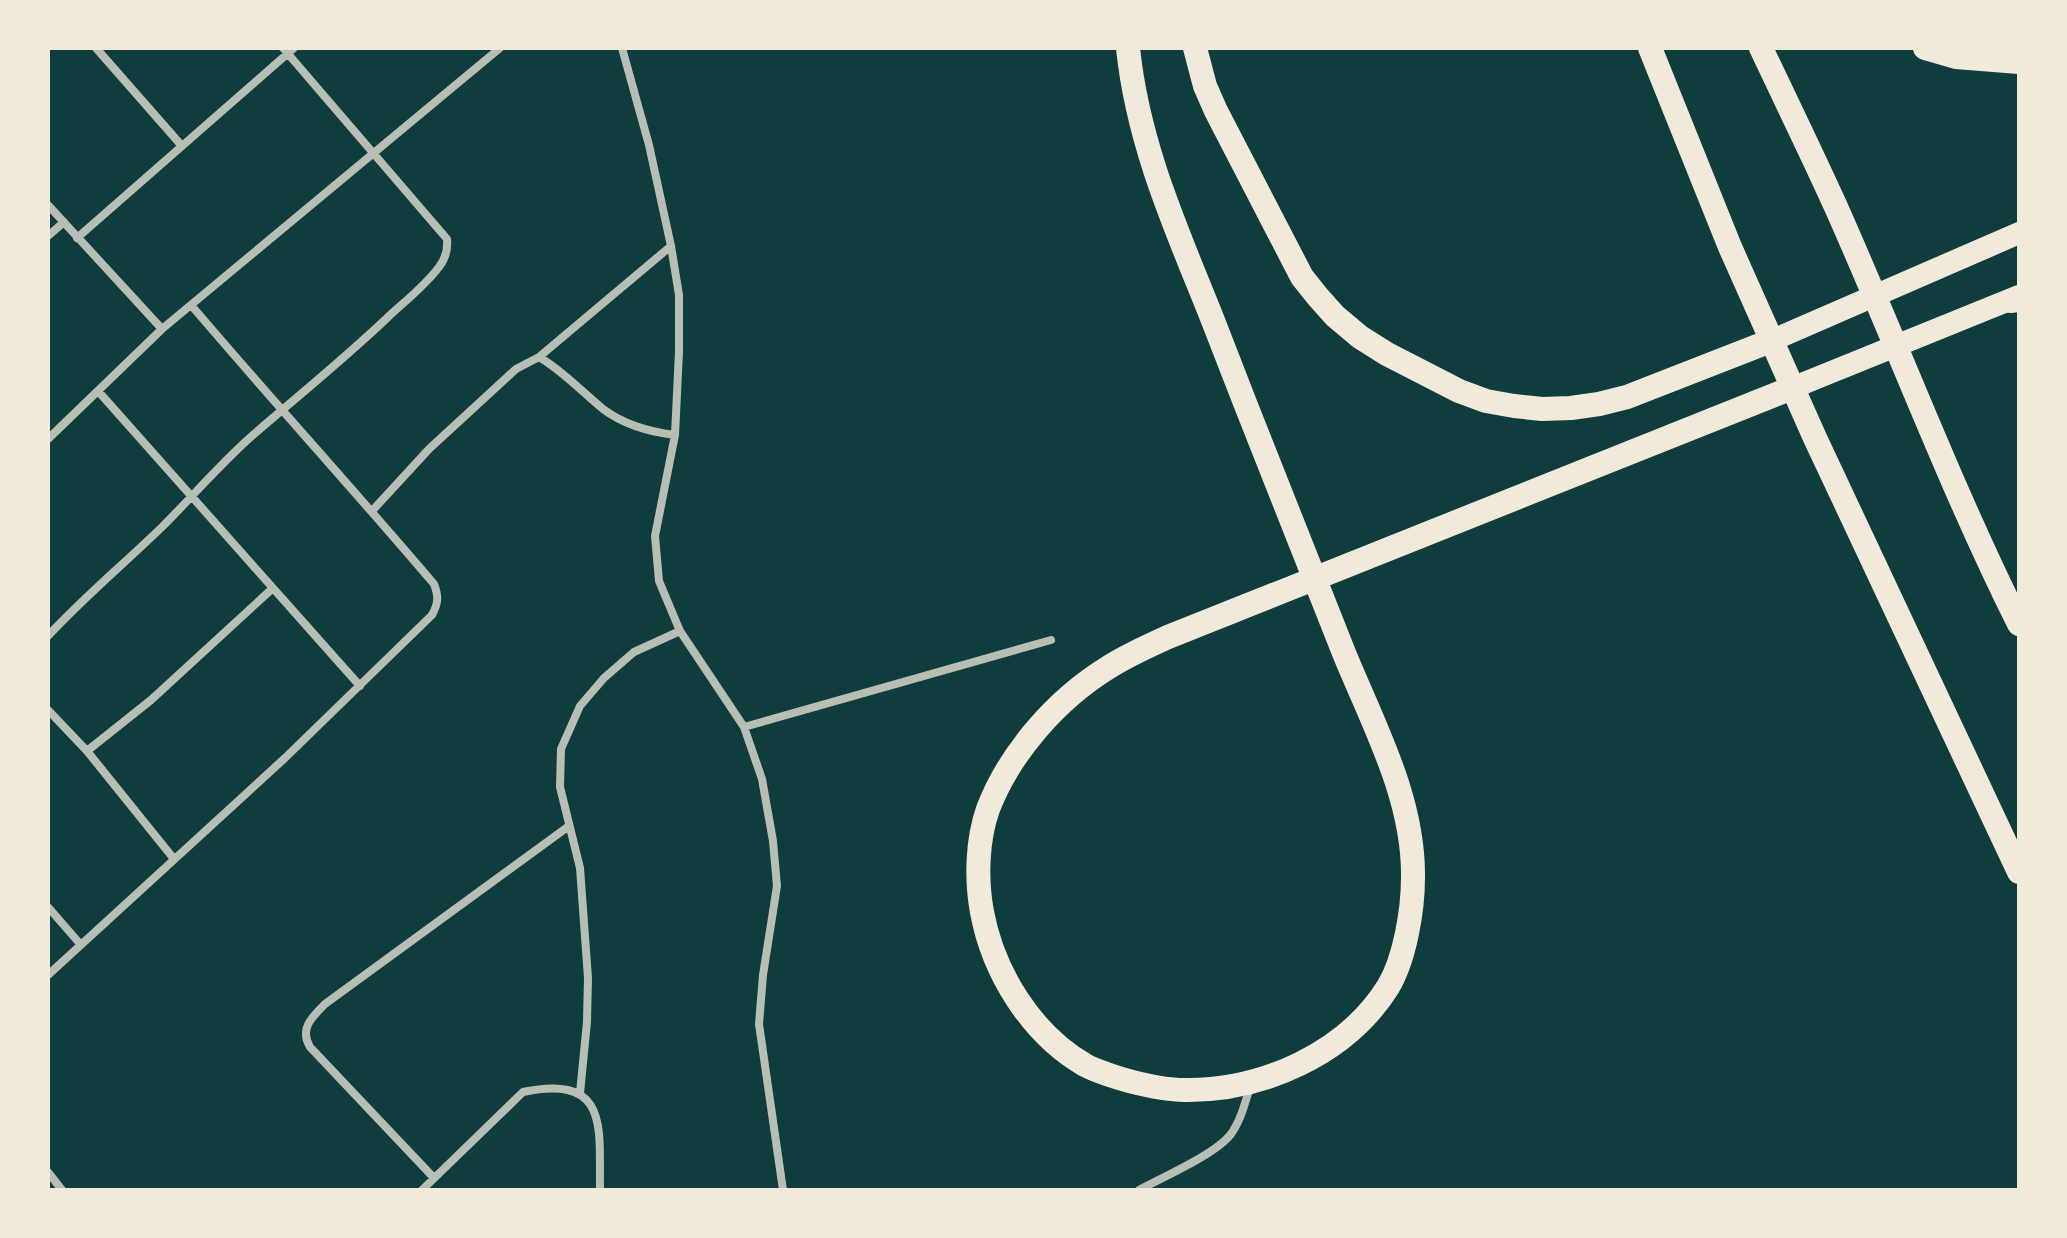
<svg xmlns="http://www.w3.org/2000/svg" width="2067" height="1238" viewBox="0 0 2067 1238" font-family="Mulish,sans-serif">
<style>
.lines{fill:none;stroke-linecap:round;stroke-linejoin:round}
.minor{stroke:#b8beb3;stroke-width:8}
.trunk{stroke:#f1e9da;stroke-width:22}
.motorway{stroke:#f1e9da;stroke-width:24}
</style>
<rect width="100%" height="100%" fill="#0f3d3e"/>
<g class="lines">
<path class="minor" d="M96,48L182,146
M622,48L649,145L671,246L679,295V352L675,435L655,536L659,581L680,631L744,727L762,779L773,841L777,886L763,975L759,1024L783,1190
M48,205L162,329L48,439
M48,236L64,222
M77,238L294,48
M162,329L500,48
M539,357L671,246
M98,391L360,686
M372,511L429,449L516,369L539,357C563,371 581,391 603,409C623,424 650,432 675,435
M48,636C84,597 125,563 163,526C193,496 221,463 253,435C298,396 344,359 387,318C404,302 425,286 439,267C446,258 448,250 447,239L283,48
M48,710L87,751L174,859
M744,727L1051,640
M87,751L151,700L273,588
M48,907L81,945
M48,975L285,758L432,615C438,604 439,597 434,584C354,490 271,399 191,305
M580,1093L587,1022L588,978L580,868L560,787L561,749L580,706L604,678L634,652L680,631
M48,1172L62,1190
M434,1178L310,1047C299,1029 312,1017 325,1004L569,826
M422,1190L523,1092C610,1074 599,1128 600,1190
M1139,1190C1163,1177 1216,1154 1231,1134C1241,1120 1245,1103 1250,1087"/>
<path class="trunk" d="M1773,340L2019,233
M1792,388L2019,296"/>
<path class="motorway" d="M1128,48C1138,145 1176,228 1212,318C1255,430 1300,541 1344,653C1373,724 1414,798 1413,877C1413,910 1405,959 1388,987C1346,1054 1262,1091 1185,1090C1166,1090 1148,1086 1129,1081C1115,1077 1098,1072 1085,1065C1031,1034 993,972 982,912C976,880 977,840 988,809C1010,752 1057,699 1109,667C1128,655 1148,646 1168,637L1792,388
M1195,48L1205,86L1216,111L1302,277L1318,297L1335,316L1360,337L1387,354L1459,391L1486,401L1514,406L1542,409L1571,408L1599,404L1627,397L1773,340
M1650,48L1730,247L1815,438L2019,872
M1761,48C1786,101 1812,154 1836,207C1898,346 1951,488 2019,624
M1925,48L1956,57L2019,62
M2010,301L2019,300"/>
</g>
<rect width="2067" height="1238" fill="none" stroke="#f1e9da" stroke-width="100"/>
</svg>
